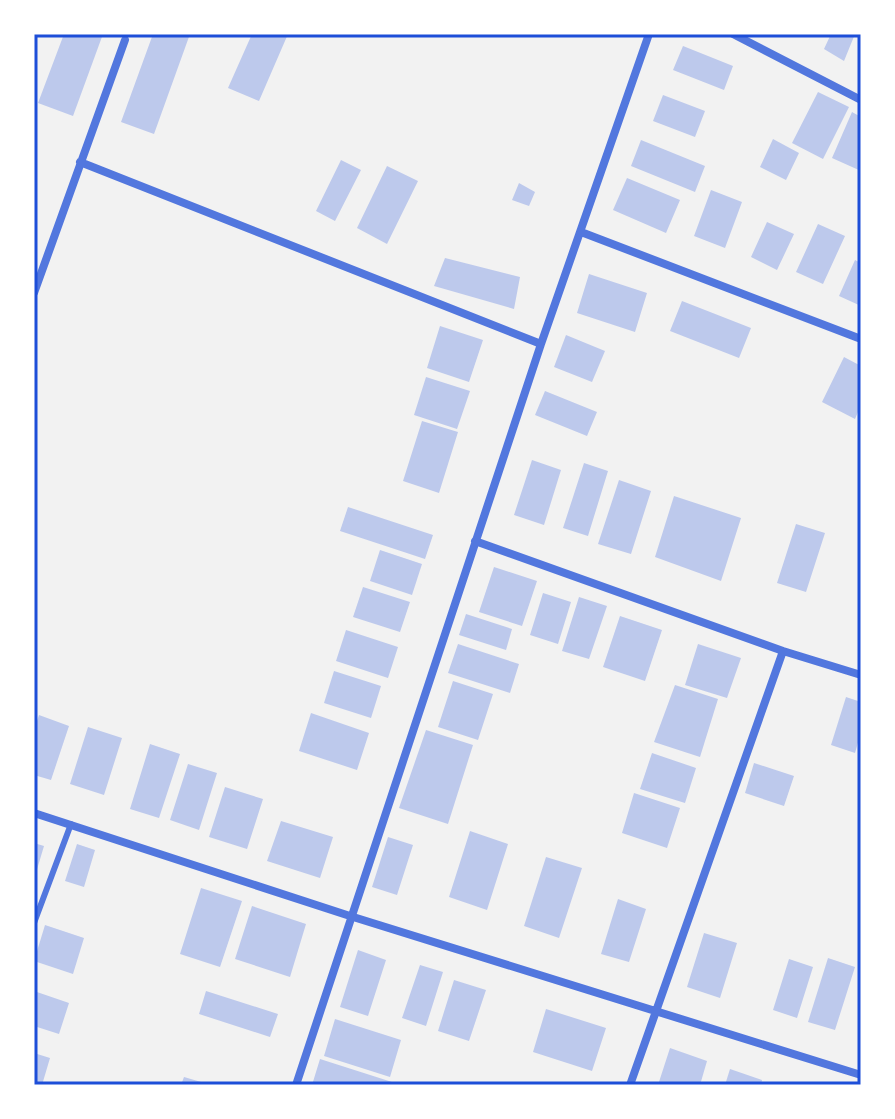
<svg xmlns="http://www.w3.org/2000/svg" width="895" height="1119" viewBox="0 0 895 1119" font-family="'Exo 2',sans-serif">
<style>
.building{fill:#bdc9ec}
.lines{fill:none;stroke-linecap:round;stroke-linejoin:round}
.service{stroke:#5277de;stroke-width:6}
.minor{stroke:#5277de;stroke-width:8}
.neatline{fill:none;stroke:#1d4ed8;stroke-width:3}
</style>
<rect width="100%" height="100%" fill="#f2f2f2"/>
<path class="building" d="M64,34H103L73,116L38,103Z
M153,34H190L154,134L121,122Z
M252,34H288L259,101L228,88Z
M831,34H855L844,61L824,49Z
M683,46L733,66L724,90L673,70Z
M818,92L849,107L823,159L792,143Z
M663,95L705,111L695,137L653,121Z
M852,112L861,117V171L832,158Z
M773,139L799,153L786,180L760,167Z
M641,140L705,166L695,192L631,166Z
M341,160L361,170L335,221L316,211Z
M387,166L418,181L387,244L357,228Z
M627,178L680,200L666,233L613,210Z
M519,183L535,192L529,206L512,200Z
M711,190L742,202L725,248L694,236Z
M767,222L794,234L777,270L751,257Z
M818,224L845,236L823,284L796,272Z
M445,258L520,277L514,309L434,286Z
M855,260L861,263V306L839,296Z
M589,274L647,293L635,332L577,313Z
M682,301L751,328L739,358L670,331Z
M440,326L483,340L469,382L427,368Z
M566,335L605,351L592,382L554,367Z
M844,357L861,366V405L855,419L822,402Z
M426,377L470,391L457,429L414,415Z
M545,391L597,412L587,436L535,415Z
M422,421L458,432L439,493L403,481Z
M532,460L561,470L544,525L514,515Z
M584,463L608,471L588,536L563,528Z
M619,480L651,491L631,554L598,544Z
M674,496L741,518L721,581L655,557Z
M348,507L433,535L425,559L340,531Z
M796,524L825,533L806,592L777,583Z
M380,550L422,564L412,595L370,581Z
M494,567L537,581L522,626L479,612Z
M363,587L410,602L400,632L353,617Z
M543,593L571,602L558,644L530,635Z
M579,597L607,606L589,659L562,651Z
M466,614L512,629L506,650L459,635Z
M620,616L662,630L645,681L603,667Z
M346,630L398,647L388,678L336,661Z
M458,644L519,664L510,693L448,673Z
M698,644L741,658L727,698L685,685Z
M334,671L381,686L371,718L324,703Z
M453,681L493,694L478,740L438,727Z
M675,685L718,699L700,757L654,742Z
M846,697L861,702V732L855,753L831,745Z
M311,713L369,733L357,770L299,751Z
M39,715L69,726L51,780L34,775V730Z
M88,727L122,738L104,795L70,784Z
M426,730L473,745L448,824L399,808Z
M150,744L180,754L159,818L130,809Z
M652,753L696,768L685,803L640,789Z
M754,763L794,776L784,806L745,793Z
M188,764L217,773L199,830L170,820Z
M225,787L263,799L247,849L209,837Z
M634,793L680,808L667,848L622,833Z
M281,821L333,837L320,878L267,861Z
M470,831L508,844L487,910L449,897Z
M388,837L413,845L397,895L372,887Z
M34,843L44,846L35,876H34Z
M77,844L95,850L84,887L65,881Z
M546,857L582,868L559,938L524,926Z
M201,888L242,901L220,967L180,954Z
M618,899L646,909L629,962L601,954Z
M252,906L306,924L290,977L235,959Z
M45,925L84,938L73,974L34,961Z
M704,933L737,943L720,998L687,987Z
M358,950L386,960L368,1016L340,1007Z
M828,958L855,967L835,1030L808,1022Z
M789,959L813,967L797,1018L773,1010Z
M420,965L443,972L426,1026L402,1018Z
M454,980L486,990L469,1041L438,1031Z
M34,991L69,1003L59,1034L34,1026Z
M206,991L278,1014L270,1037L199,1014Z
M546,1009L606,1028L592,1071L533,1052Z
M335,1019L401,1040L390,1077L324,1056Z
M670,1048L707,1061L700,1085H658Z
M34,1053L50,1058L42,1085H34Z
M320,1059L392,1082L391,1085H312Z
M730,1069L762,1080L761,1085H725Z
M184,1077L208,1084V1085H181Z"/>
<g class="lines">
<path class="service" d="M34,923L71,824"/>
<path class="minor" d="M733,34L861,100
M80,162L541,344
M581,232L861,339
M34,293L125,40
M475,541L783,651L861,675
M34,813L350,916L861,1075
M296,1085L541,344L649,34
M630,1085L783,651"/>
</g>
<rect width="895" height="1119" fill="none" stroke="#ffffff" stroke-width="72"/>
<rect x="36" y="36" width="823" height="1047" class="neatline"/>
</svg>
